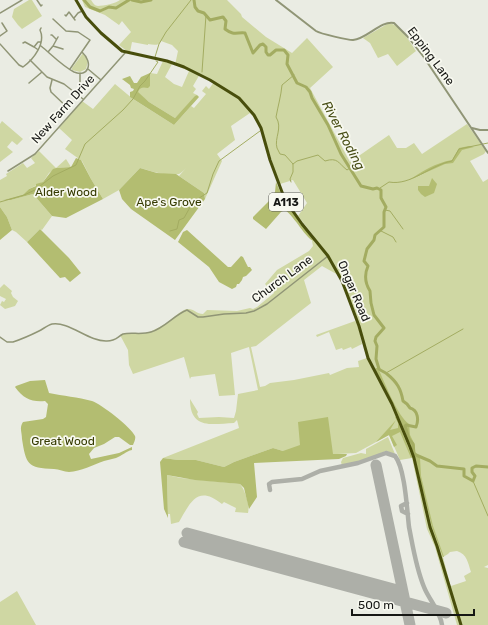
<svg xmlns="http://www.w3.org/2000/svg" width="488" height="625" viewBox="0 0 488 625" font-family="Rubik,sans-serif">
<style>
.green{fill:#cfd7a3;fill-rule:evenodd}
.forest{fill:#b3bd71}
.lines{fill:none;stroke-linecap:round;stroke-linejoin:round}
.stream{stroke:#a3ac61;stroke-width:1}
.river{stroke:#a3ac61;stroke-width:3}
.taxiway{stroke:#adafa8;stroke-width:4.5}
.runway{stroke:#adafa8;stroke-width:11}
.minor{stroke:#909576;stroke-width:1.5}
.tertiary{stroke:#909576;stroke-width:2}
.primary{stroke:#484e0c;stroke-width:3}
.labels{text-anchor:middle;stroke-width:3.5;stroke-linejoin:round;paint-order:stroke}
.shield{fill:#f8f9f0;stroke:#5a5b56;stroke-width:1}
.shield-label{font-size:11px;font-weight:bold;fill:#161714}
.street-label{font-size:12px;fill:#161714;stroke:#f8f9f0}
.park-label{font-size:12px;fill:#353a00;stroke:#f8f9f0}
.water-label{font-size:13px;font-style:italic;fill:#484e16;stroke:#f8f9f0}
</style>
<rect width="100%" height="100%" fill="#eaece3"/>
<path class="green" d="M29,0H32L42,16L22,29L18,25L12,17L14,9Z
M82,0H91C93,3 95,6 98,6C103,6 117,3 120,0H227L241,14L242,17L266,37L292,53L307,38L333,67L310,88L350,162L389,135L397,148H406L414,143L422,154L467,124L486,151L484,154L470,161L483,182L488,179V565L484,567L488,568V625H457L435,547L427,529L412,458L400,460L389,435L356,453L320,455L283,451L273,448L234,462L224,467L196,460H178L163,458L239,428L237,420L234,423C212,424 190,430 190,399L198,412L197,414L199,418L219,417L234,418L236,411L238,394L258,390L249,347L231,353L235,395L219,396L215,374L191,377L190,379L184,357L133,374L129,365L128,350L120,335C126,333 131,334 138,334C148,334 156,329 165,324C170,321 183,308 188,309C194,309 197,314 203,314L207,310L237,311L250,308L253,309L257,307L274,293L265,284L277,270L309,251L313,246L312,241L315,240L313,235L298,216L307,203L293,180L280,184L274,168L261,126L250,113L231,126L235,140L217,154L222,161L205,199L204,193L179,176L186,168C184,170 181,173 179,174C167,177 151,171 140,168L119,190L103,199L91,179L82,161L65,149L72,140L59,128L82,101L93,109L115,84L133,99L174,125L191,106L194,108L206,94L202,91L206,86L209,89L214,82L200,74L193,86L196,89L193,93L197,95L175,118L149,102L137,92L140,88L150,83L149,77L150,73L157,74L163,61L172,64L165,77L174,84L182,87L189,71L175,65L178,51L172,45L161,41C159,46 154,45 148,44V45L132,42L130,52H128L119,45L131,32L122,21L119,25L105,15L85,7ZM322,266L340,276L363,338L367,358L358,361L359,367L347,368L330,375L329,373L294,380L270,383L265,386L260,387L251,347L256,346L311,303L304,280ZM457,551C467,554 468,563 471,572L464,576L466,581L451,586L450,584L443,557L448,554L450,552Z
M389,23C399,24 411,43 416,51L397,66L388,54L378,58L370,43L363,38Z
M83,53L88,61L86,69L80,72L72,70V68Z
M2,121L23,139L17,145L12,141L7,147L13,152L0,162V124Z
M39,151L56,168L66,159L71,167L56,168L49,173L43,182L29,189L24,195L3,200H11L33,194L52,216L42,230L40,229L27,242L16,232L12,230L7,217L0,207V180L7,176L6,174L23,163L27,168L35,163L31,158Z
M4,284L12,291L11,293L13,297L18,301L15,306L5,309L0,305L2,301L4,302L6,299L0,296V288Z
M355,321L358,325L362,344L352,349L351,347L343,350L342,348L336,350L329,332L317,337L316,335Z
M388,437L395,454L386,451L362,461L342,466L341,462L343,458L361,453L366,454V449Z
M167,475L181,478L240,484C245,490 250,505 248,513L235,512L236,508L224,502L222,504C198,485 191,501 179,522L171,524L170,514H168Z
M17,591L36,625H0V602Z"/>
<path class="forest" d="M150,73V86L148,88C143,87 140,87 138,92L149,102L175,118L195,96L197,95L199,97L174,125L130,97V92L133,91L134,89L131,88L130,85L122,79L130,76L134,83H137L141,77Z
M469,146L474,147L462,150L453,163L445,164L409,180C423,171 435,163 452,160L459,148Z
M76,158L81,160L91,179L103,199L66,218L52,216L33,194L11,200H3L23,195L29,189L36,186V184L43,182L53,169L56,168L71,167Z
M140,168L157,173L176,174L204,193L205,199L175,240L131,209L122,199L119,190Z
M432,178L437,184L434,193L425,197L421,194L418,190V186H429Z
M276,182L282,196L315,240L314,241C306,239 295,217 285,210L281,212L266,229L253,219V217L271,199L275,192Z
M0,207L7,217L12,230L0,240Z
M40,229L69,258L81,273L70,282L65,277L60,278L27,242Z
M187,230L228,267H231L241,256L243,257L248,267H250L252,270L246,276L243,277L242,280L239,284H237L236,287L232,289L219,282L209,267L178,242L183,232Z
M376,368H378C384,381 398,417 409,424L410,435L415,445V452L420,458L421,476L433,526L444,557H443L432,527L413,451L394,405L375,369Z
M45,380L49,393C63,396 78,397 92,401C101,404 131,427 135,436C136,439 134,442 133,445H130L119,437H115L104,444L94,448L89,454L91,459L119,453L132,447V450C126,451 122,456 116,458C112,459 108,460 104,461C93,465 81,471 69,472C64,472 59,469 54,469C27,468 26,464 22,439C22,432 19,428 23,422L43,419L46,417L48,404L45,401C31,402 24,399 15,387L16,386L30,381Z
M328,417L333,454H347L346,456L339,459L254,463L257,497L249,509L244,488L240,484L195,480L167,475L168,518L164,509L160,462L163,458L178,460H196L224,467L234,462L273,448L283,451L300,445L298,422Z
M395,417H396L412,457L411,458L400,432L392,436L397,445L394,447L389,435L376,442L396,420L390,430L398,428V423Z"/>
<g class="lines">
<path class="stream" d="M155,57L159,44L166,32L191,0
M202,72L206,15
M293,164L297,161L318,155L325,161C338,157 338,163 347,170L350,168
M291,182L290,179L293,172V164L285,155L280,154C279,152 278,150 277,148C274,138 283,128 276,117C278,106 281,96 282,85L294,75
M380,188L389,182C411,186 430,165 452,161L459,149L488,143
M0,202L24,195L35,190L53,176L76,165L85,144L123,110L133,99L140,86L145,81L158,62L156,61
M385,210L390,211L403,229
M170,231L177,229L179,220L184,218L193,202L207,193L213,174L219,161L260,131
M381,231L393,237L396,242
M386,373L463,329
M473,481L488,516"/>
<path class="river" d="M84,0L90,7L100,11L109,7L116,8L129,0
M132,0L141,2L151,0
M194,0L195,7L198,11L204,13L210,20L223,17L226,21L225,29C234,36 237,32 245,33L253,53L260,45L263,44L266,47V52L268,55H270L276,50H284L288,55L287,64L297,83L306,87L310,92L312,98L328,125L341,154L361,186L373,189L377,188L381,190V198L386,207L384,212V227L375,235L374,240L367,249L364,261L368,266C364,275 365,283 370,291L371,303L374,315L384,328L376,337L375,341L377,346L376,359L379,369C381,371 385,372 387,374C397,382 401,389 403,401L407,404L410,408C418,410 419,420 416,427L406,425L405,426L409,439L413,444L414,453L416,455L430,461L437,466L464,469V476L473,481L475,476L472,472V468L476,466L488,467"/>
<path class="taxiway" d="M270,490L269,484L272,482L302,479L320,471L358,463L386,453L395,456C405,468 407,510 409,527C413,547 416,568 424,587C429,600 440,610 442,625
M407,503L401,506L402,511L408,514"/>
<path class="runway" d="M376,465L410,625
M187,533L401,591
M184,542L446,613"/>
<path class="minor" d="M37,0L41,6L42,5
M0,13L22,0
M65,15L66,16L69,12L75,20
M74,18L78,13L82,11
M53,19L66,31L78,32L90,40L70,69
M51,35H52L56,39
M0,36L7,31L2,23
M58,37L53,46L63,49
M23,43L25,42L34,47
M0,44L19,65L23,67C34,59 46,43 40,30L41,28
M41,46C51,54 62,66 74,72C88,78 94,63 82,52
M37,49L34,47L38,42H41
M48,52L53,46
M30,60L47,77L64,84L83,99
M88,69L101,80
M52,80L50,88L51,92L69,109
M80,82V73
M29,83L42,72
M8,171L35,154L125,53
M0,337L7,342H13C22,339 31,335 39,331C43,329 48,325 52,324C69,321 89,342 107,341C116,341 117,337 123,334C131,332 142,335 151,332C165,328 174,315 187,310L198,317H203L224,314L246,313L254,311L267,304L328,256"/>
<path class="tertiary" d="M276,0L316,31C321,34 348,40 353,40C367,39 381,20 394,23L407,36L423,56L488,153
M472,128L480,130H488"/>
<path class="primary" d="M76,0L86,17L101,33L122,51L167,61L184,67L210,80L239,98L254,115L261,128L270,160L285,200L302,224L328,256L342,281L359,326L368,358L392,404L410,447L414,458L430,527L437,546L461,625"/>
</g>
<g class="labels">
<rect class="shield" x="269" y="193" width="34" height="18" rx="3"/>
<g class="shield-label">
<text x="286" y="206">A113</text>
</g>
<g class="street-label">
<text transform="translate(431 56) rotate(53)" y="4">Epping Lane</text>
<text transform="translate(63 109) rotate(-48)" y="4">New Farm Drive</text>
<text transform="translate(282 279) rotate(-36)" y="4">Church Lane</text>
<text transform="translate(354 291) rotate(67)" y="4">Ongar Road</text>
</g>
<g class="park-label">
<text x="66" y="196">Alder Wood</text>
<text x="169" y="206">Ape's Grove</text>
<text x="63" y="445">Great Wood</text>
</g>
<g class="water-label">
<text transform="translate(344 135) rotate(62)" y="5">River Roding</text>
</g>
</g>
<path d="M352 609v6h122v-6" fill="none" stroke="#161714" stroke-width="2"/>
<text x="358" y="609" font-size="12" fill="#161714" stroke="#f8f9f0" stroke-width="3" paint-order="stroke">500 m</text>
</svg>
